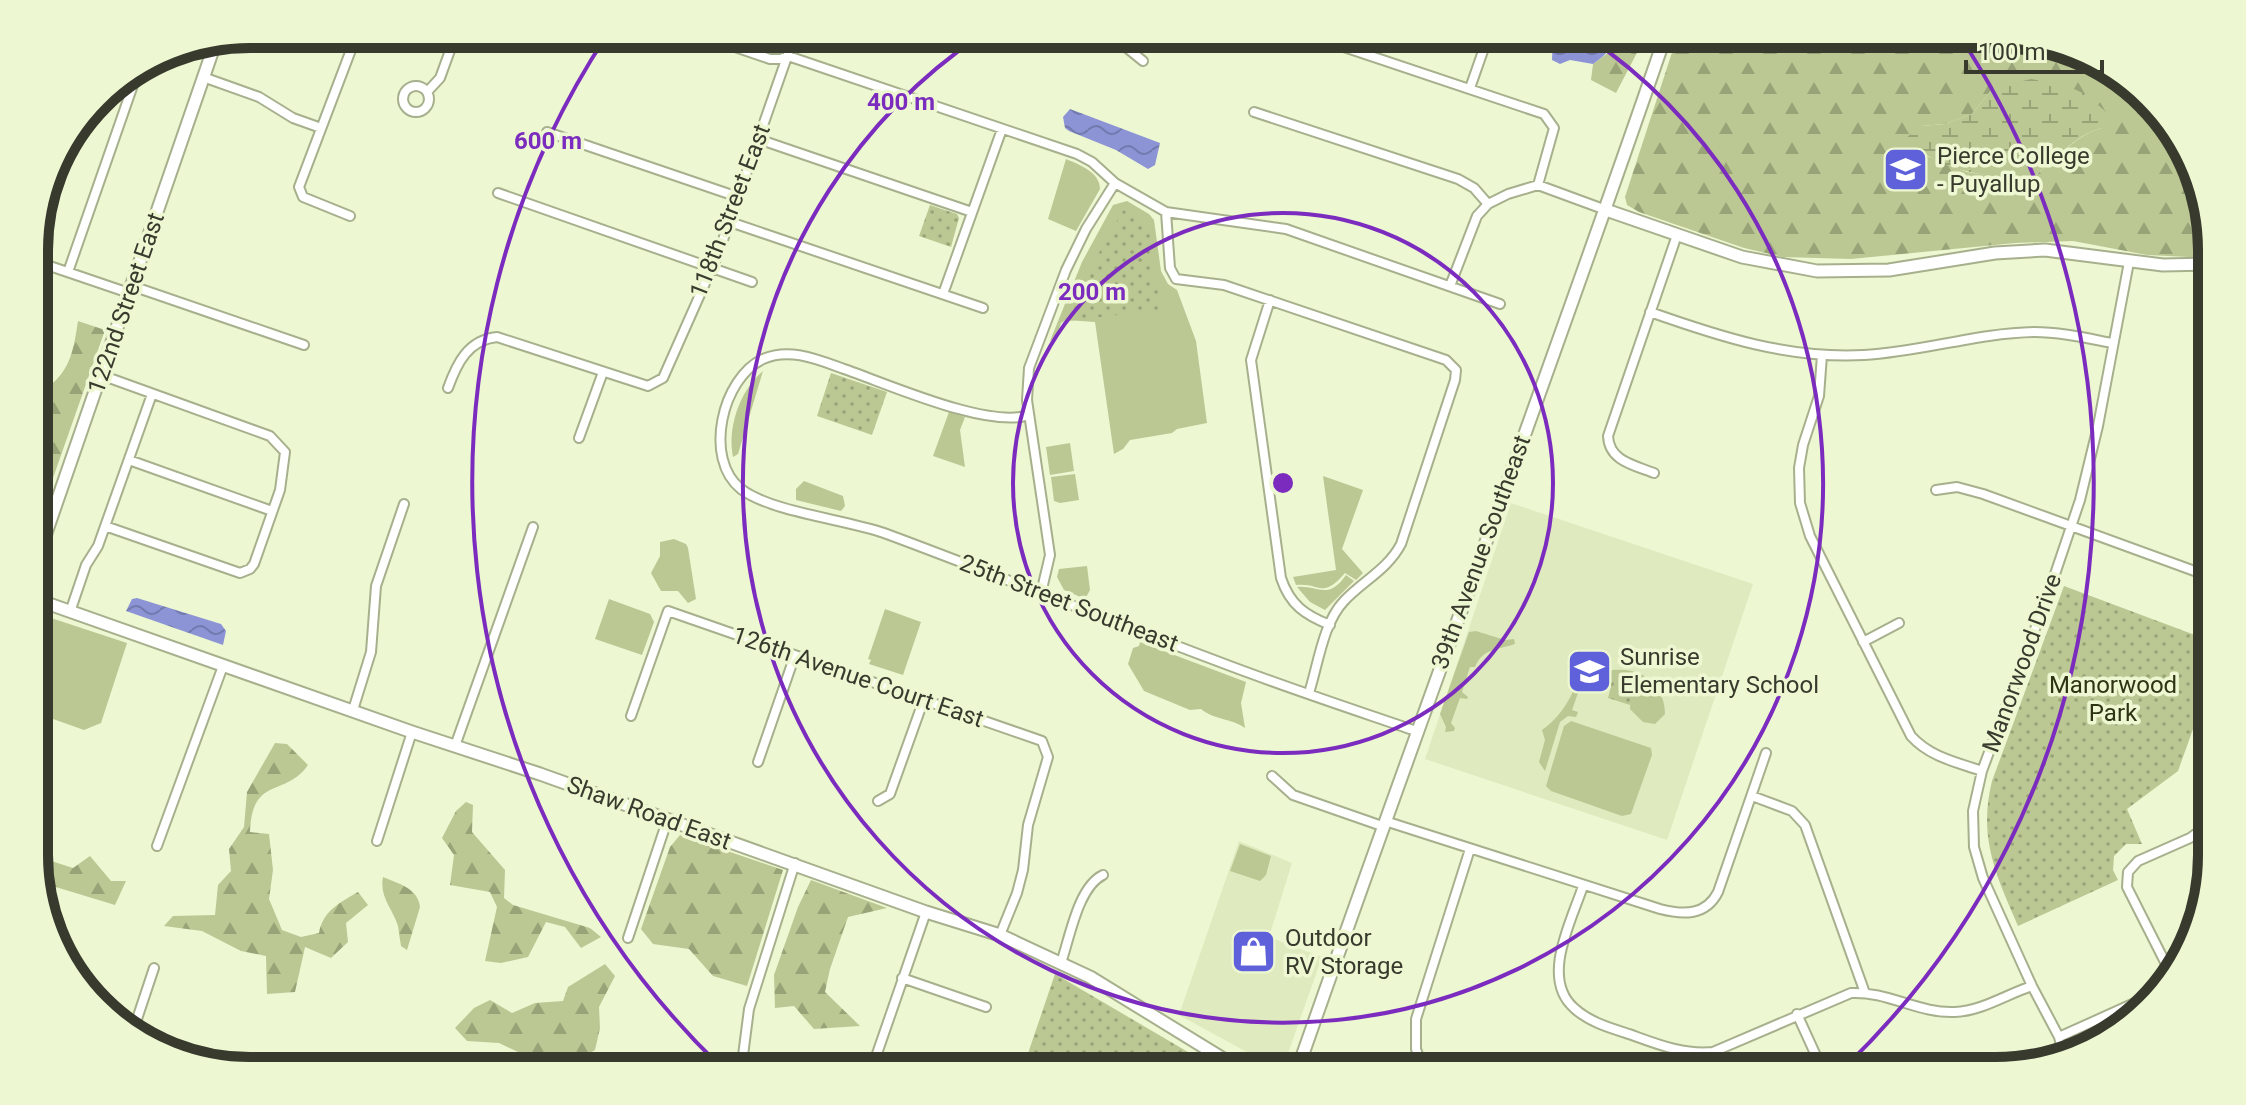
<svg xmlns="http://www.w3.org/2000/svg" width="2246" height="1105" viewBox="0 0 2246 1105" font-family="Roboto,sans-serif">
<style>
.built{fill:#dfeabf}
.green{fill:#bbc893}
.forest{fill:url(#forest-firs);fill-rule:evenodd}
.wetland{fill:url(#wetland-marsh)}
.park{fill:url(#park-dots)}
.water{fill:url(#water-waves)}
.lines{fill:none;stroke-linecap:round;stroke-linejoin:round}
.street-casing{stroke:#a7b08d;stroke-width:12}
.secondary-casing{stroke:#a7b08d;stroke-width:15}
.street{stroke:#fff;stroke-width:8}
.secondary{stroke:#fff;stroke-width:11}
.ring{fill:none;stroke:#7b2cbf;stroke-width:4}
.labels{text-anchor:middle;stroke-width:7;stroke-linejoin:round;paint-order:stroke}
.poi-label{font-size:24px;fill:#373a2c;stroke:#edf7d2;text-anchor:start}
.street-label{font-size:24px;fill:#373a2c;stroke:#edf7d2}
.park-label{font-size:24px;fill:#2d3313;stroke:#edf7d2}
.rim{fill:none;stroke:#373a2c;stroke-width:10}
.centre{fill:#7b2cbf;stroke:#edf7d2;stroke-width:4}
.ring-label{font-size:24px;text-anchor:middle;font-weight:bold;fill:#7b2cbf;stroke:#edf7d2;stroke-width:7;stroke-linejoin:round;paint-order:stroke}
</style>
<defs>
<pattern id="forest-firs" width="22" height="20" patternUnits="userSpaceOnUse" patternTransform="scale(2)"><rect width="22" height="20" fill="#bbc893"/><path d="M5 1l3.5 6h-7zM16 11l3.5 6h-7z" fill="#99a378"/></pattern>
<pattern id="wetland-marsh" width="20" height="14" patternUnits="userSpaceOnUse" patternTransform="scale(2)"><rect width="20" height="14" fill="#bbc893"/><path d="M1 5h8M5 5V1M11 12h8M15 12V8" fill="none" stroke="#99a378"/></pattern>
<pattern id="park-dots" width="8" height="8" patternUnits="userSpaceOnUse" patternTransform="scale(2)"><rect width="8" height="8" fill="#bbc893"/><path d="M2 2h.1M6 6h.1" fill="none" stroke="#99a378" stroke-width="1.8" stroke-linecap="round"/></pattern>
<pattern id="water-waves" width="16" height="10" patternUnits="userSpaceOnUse" patternTransform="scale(2)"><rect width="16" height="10" fill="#8c94d6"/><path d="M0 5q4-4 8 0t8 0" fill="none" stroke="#737aae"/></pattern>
</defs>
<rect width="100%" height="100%" fill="#edf7d2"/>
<path class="built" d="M1511,503L1753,584L1667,840L1425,759Z
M1239,841L1292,863L1269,937L1322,957L1285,1062L1276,1068L1179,1015Z"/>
<path class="green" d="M1066,159C1080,165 1100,172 1100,189L1076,231L1048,219Z
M1127,201L1149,214L1154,220L1161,271L1168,284L1177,290L1196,341L1207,423L1177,429L1172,433L1130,440L1123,449L1114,454L1095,322L1066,320L1061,323L1056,338L1050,341L1082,262L1113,205Z
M763,371L738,454L733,457C727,428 740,390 763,371Z
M949,412L965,417L960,430L965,467L933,456Z
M1070,443L1074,471L1050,475L1046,447Z
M1075,474L1079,500L1060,503L1054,501L1051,477Z
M1323,476L1363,490L1342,549L1363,573L1356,580L1345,573C1322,600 1320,582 1296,585L1293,577L1336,570Z
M804,481L843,496L845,506L841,511L796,500V489Z
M674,539L686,544L688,548L696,599L688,603L678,591H661L651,573L660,556V542Z
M1087,566L1090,590L1085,599L1064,590L1057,577L1059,569Z
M1346,575L1354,581L1325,610L1310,602L1297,587C1318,585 1328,601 1346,575Z
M609,599L650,614L654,622L642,655L595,639Z
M885,609L921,622L903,675L869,664L871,660L868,659Z
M45,616L127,643L101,723L84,730L39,714L36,722L35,620Z
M1476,631L1505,640L1514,639L1515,644C1497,650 1483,648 1475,667H1470L1462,692L1468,697L1467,699L1460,698L1451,723L1455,728L1454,731L1445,732L1446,727L1440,714L1469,632Z
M1140,642L1246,682L1241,703L1245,728C1231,718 1214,720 1201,709L1190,710L1144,691L1128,664L1133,648L1139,646Z
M1587,650L1597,653L1596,656H1591L1572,710L1578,712L1576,717L1568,716L1560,722L1545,771L1539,762L1545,740L1542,730C1570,710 1578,682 1587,650Z
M1647,682C1660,689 1665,700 1665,714L1655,724L1643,722L1630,709C1630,697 1635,685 1647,682Z
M1571,721L1651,748L1652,755L1631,814L1622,816L1551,791L1546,786L1564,726Z
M1240,844L1271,856L1266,875L1260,881L1230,871Z"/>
<path class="forest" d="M1617,34H1643L1641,45L1616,93L1591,80L1593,64L1608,53Z
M1678,34H1996L2091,56L2175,130L2210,222V258L2147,255L2073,241L2015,243L1851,259L1783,257L1744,248L1639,212L1627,205L1625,197ZM1993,88L2102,128C2070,137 2055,164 2027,181L1967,172L1919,153L1921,126L1945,124L1972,114Z
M78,321L105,330L53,478L35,472V381L49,386C71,370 74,347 78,321Z
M275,743L287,744L308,765C285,798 252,775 250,832L269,834L273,870L269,899L282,930L301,937L319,933C323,911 339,903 358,892L368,905L346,923L348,942L331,958L305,947L295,992L267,994L266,956L241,951L202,931L164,926L173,916L215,915L218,885L231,871L229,849L244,827L247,792Z
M466,802L473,805L472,832L505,870L504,898L513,905L590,928L601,937L581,948L565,927L546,922L528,957L501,963L485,961L497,907L490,892L450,885L454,855L442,838L456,811Z
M680,835L783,870L747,986L713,976L689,949L653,944L641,929L670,847Z
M36,856L73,868L90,856L111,881H126L115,905L36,881Z
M383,877C399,884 418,888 420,907L407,950L401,946C400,940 399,933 398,926C393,909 379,897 383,877Z
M811,880L887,908L848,917L830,969L825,992L860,1026L814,1029L794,1006L775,1008L774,975L798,907Z
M605,964L615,976L599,1007L600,1028L595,1050L575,1062L552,1068L499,1043L467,1041L455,1028L474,1008L490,1000L512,1013L535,1003L563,1001L568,987Z"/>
<path class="wetland" d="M2031,79C2067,84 2081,87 2108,114L2102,128C2069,137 2056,163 2027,181C1983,174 1938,173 1906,138L1921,126L1945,124L1972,114L1993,88Z"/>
<path class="park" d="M930,205L957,214L959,218L951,247L919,236Z
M1123,210L1152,226L1149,261L1151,272L1159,285L1158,310L1068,321L1090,269Z
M831,373L887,392L872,435L817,416Z
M2064,586L2211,641V679L2178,771L2127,809L2142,844H2126L2114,856L2113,870L2118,880L2018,926C1996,875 1978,838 1992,781Z
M1612,670C1627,669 1645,671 1652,685L1647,682L1639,685L1630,705L1608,698L1611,687L1608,675Z
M1055,974L1217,1069L1220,1071H1022Z"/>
<path class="water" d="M1553,34H1617C1614,48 1604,56 1593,64L1570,60L1560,64L1552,60Z
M1070,109L1160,143L1155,165L1148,169L1116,150L1069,131L1065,128L1063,117Z
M137,598L221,624L226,631L223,645L126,611L132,599Z"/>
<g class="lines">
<defs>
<path id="street" d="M697,34L770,59H781L788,56L1077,154L1092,162L1115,183L1166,212L1286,229L1500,304
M1119,34L1127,48L1143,61
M1305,34L1544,114L1554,128L1538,185
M203,77L259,97L293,118L321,128
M403 99a13 13 0 1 1 26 0a13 13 0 1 1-26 0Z
M1470,88L1489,34
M427,92L440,78L456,34
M1254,112L1458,179L1474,188L1488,204
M547,132L738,197
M758,139L972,212
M498,193L752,282
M1166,212L1170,268L1176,279L1224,285L1446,360L1456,370L1455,380L1401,544C1388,569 1363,581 1344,601C1323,623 1318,665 1309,693
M350,216L303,197L299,187L357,34
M730,222L983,308
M35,261L129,293
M68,272L139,68
M132,286L304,345
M1450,286L1477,216L1488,204L1508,194L1538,185L1606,210
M943,294L1002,129
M1270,300L1251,360L1281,578C1290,605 1305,615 1330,625
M1650,312C1721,337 1788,359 1864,355C1921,352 1977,333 2034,332C2060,332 2086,338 2112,343
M1822,355L1819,396L1803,445L1799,468L1800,503L1810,536L1911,736C1930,757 1956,762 1982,771
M101,375L270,436L285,452L280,490L254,564L250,569L240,573L105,526
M448,388C457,363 468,340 497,337L648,386L663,378L718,254L795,34
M1029,415C988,429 888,384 844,369C819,360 790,347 763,359C722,378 703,459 741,489C771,512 844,519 884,533C995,574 1105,619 1217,661C1282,686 1349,708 1416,731
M579,438L603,372
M129,460L272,511
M1654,473C1634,465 1609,461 1608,436L1677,235
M1936,490L1957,487L1983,494L2211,577
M1041,593L1050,555L1027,400L1029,368L1066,270L1086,229L1115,183
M70,612L86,565L98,546L152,394
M1863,642L1899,623
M353,710L371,652L376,586L404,504
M631,716L668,611L1042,741L1048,757L1028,825L1023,870L1017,893L1000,935
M455,746L533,527
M758,762L795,655
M1272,776L1293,795L1382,826
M1752,796L1792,811L1805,825L1865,993
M878,801L890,794L924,699
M1385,821L1660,909C1683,915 1706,916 1718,892L1766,753
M377,841L412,732
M157,846L223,666
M1583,886C1572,920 1540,978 1574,1008C1589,1022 1610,1028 1629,1034C1657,1044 1683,1055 1713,1052L1851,993C1887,991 1920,1014 1955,1012C1982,1011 2007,994 2032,986
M628,938L667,821
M1061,963C1070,937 1078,887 1103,875
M2170,972L2127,887L2128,872L2138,861L2190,838L2212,822
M902,978L986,1007
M1797,1014L1823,1071
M133,1031L154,968
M2059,1037L2150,996
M154,1048L160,1050
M2063,1053L2059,1037L2032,986L1983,878L1974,847L1973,811L1982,771L2051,586L2080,500L2098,426L2129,262
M234,1067L329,1068L345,1071
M741,1071L749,1009L795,863
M871,1071L926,912
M1424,1071L1416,1049V1019L1470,849"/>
<path id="secondary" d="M1606,210L1742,257L1817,271L1889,270L1995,253L2045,250L2163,265L2210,264
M35,565L216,41
M35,599L412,732L540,774L926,912L1000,935L1090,977L1243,1071
M1297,1071C1418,724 1547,381 1666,34"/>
</defs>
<use href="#street" class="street-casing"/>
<use href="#secondary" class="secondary-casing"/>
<use href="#street" class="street"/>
<use href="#secondary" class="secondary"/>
</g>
<g class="ring">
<circle cx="1283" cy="483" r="270"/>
<path d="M1585 35A540 540 0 1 1 981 35"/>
<path d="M720 1066A811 811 0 0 1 607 35M1959 35A811 811 0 0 1 1846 1066"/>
</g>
<defs>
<symbol id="university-square" viewBox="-11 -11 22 22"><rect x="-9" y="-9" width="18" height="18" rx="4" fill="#5e61d9" stroke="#edf7d2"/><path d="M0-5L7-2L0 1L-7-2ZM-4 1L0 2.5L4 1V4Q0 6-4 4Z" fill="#fff"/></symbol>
<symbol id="school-square" viewBox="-11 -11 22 22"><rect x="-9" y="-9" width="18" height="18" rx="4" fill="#5e61d9" stroke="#edf7d2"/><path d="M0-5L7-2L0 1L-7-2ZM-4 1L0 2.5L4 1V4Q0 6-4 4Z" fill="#fff"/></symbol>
<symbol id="shop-square" viewBox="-11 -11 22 22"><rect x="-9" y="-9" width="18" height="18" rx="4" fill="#5e61d9" stroke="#edf7d2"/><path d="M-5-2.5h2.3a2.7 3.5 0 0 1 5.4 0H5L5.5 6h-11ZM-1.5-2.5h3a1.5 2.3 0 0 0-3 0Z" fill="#fff"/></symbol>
</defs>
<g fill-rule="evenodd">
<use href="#university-square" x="1880" y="144" width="51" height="51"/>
<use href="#school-square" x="1564" y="646" width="51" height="51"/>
<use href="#shop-square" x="1228" y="926" width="51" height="51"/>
</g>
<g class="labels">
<g class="poi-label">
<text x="1937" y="164">Pierce College<tspan x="1937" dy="28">- Puyallup</tspan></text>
<text x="1620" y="665">Sunrise<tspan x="1620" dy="28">Elementary School</tspan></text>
<text x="1285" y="946">Outdoor<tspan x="1285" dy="28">RV Storage</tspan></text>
</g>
<g class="street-label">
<text transform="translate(730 211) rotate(-69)" y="8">118th Street East</text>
<text transform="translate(126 303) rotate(-71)" y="8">122nd Street East</text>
<text transform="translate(1481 552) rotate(-70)" y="8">39th Avenue Southeast</text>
<text transform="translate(1069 603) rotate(21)" y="8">25th Street Southeast</text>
<text transform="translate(2022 663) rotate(-70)" y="8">Manorwood Drive</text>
<text transform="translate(858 677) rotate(19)" y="8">126th Avenue Court East</text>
<text transform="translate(649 813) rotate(20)" y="8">Shaw Road East</text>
</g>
<g class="park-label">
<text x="2113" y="693">Manorwood<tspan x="2113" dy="28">Park</tspan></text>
</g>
</g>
<path d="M0 0H2246V1105H0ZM250 48H1996A202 202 0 0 1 2198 250V855A202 202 0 0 1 1996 1057H250A202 202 0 0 1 48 855V250A202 202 0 0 1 250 48Z" fill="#edf7d2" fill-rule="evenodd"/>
<path class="rim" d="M250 48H1996A202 202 0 0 1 2198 250V855A202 202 0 0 1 1996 1057H250A202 202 0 0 1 48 855V250A202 202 0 0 1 250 48Z"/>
<circle cx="1283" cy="483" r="12" class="centre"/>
<g class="ring-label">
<text x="901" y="110">400 m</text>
<text x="548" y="149">600 m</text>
<text x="1092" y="300">200 m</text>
</g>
<path d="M1966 60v12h136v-12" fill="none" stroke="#373a2c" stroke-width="4"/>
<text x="1978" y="60" font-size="24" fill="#373a2c" stroke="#edf7d2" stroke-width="6" paint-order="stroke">100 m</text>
</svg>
